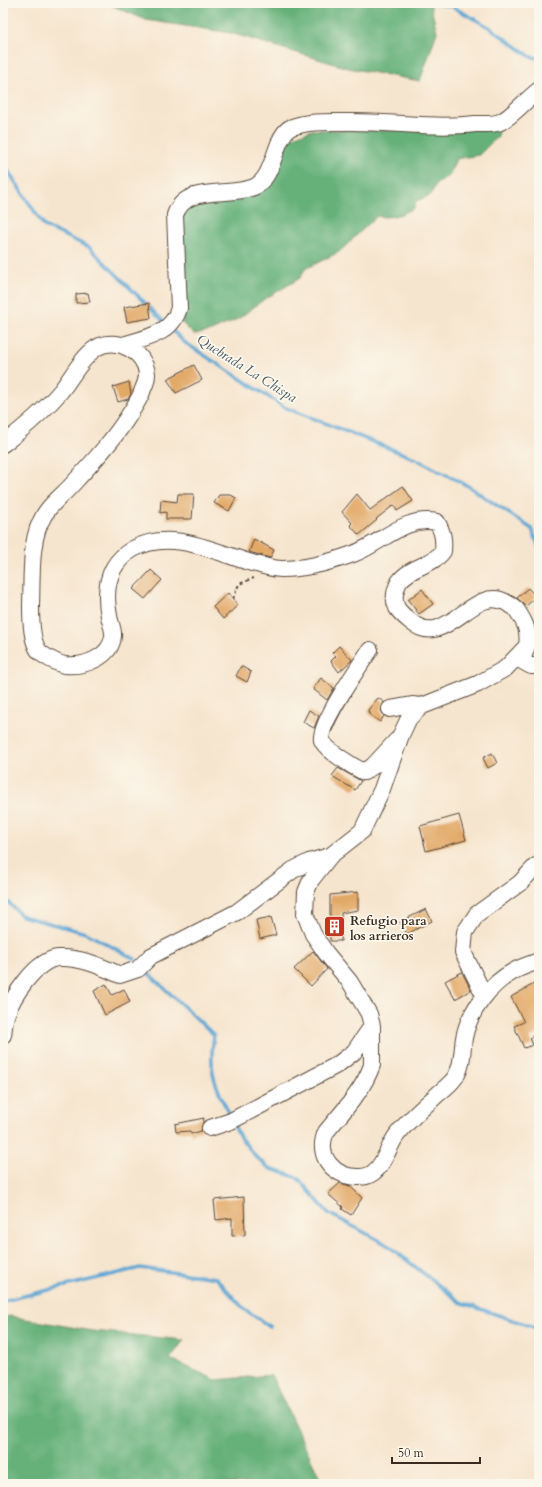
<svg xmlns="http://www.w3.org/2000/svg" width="542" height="1487" viewBox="0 0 542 1487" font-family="Cardo,serif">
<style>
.forest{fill:#66b17a;stroke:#506e4c}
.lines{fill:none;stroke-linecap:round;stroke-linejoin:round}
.stream{stroke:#5da6d4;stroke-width:3.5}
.building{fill:#e2a866}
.minor-casing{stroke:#574638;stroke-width:18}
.path{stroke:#574638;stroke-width:2;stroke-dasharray:3 3;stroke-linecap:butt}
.minor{stroke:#fff;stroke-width:16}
.labels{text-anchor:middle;stroke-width:3.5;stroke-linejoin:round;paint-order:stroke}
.poi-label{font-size:13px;font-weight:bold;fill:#3b2a1e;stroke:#fbf7ec;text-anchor:start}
.water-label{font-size:14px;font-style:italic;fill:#495c67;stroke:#fbf7ec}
</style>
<rect width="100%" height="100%" fill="#fbf7ec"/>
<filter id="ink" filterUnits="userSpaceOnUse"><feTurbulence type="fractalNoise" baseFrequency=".025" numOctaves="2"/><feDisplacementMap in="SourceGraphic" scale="8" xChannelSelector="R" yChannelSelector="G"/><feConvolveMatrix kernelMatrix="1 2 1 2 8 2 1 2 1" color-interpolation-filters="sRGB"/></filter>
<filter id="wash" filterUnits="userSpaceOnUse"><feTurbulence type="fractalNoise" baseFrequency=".012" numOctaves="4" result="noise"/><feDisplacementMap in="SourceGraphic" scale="16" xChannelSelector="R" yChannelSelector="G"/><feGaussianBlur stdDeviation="0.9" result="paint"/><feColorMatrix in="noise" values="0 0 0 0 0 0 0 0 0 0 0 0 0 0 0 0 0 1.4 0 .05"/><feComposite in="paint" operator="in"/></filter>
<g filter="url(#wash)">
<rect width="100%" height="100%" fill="#f6e5ce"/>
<path class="forest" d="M106,3H430L437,32L420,81L348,68L231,33L146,20Z
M500,126L498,136L479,155L456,159L450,174L435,185L431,195L416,201L414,208C403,214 390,219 377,216L339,252L305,269L300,278L263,300L238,319L211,331L194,335L182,323L184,310L178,223L193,200L258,191L287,139L312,130L452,131Z
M9,1316L93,1331L184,1340L170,1359L216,1380L271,1375L323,1484H3V1318Z"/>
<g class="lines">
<path class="stream" d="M429,3L451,6L489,27L531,57L539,58
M3,163L44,226L89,247L164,322
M170,328L184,342L284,407L414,458L468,486L532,529L539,548
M3,897L22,916L86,933L135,959
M145,970L214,1035C208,1071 214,1082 229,1114
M234,1125L240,1137L256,1157L269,1168L298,1178L328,1213L386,1244L460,1302L539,1329
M3,1301L140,1268L216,1278L243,1308L270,1327"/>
</g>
<g id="blocks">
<path class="building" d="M88,293L90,302L76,303V294Z
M149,303L151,318L127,322L124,307Z
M194,365L202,380L176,393L167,379Z
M129,382L131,394L128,399L118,402L113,387Z
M403,486L413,501L397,511L394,505L376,519L377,520L359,535L350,525L352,523L342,512L357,494L370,510Z
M178,494H194L192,519H166V512L160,513L161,500L177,502Z
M219,495H231L236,498L229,511L214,503Z
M254,539L274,550L270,558L249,552Z
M151,570L162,580L145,599L133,589Z
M528,588L536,597L526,606L517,598Z
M422,589L433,604L419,614L408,600Z
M228,593L238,605L223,619L213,607Z
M339,646L352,660L339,672L331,661L336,656L332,653Z
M241,666L251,672L247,682L236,676Z
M321,678L334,688L327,700L313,689Z
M378,698L384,702L381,710L384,716L380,722L369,714L368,710Z
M309,710L319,716L314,728L303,722Z
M492,753L497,763L488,768L483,758Z
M338,768L361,781L355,790L332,776Z
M459,815L466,840L426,851L420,826Z
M358,892V910L341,913V941H330V895Z
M426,909L432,921L407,934L400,922Z
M271,917L276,935L260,939L256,920Z
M313,951L327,969L311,986L294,969Z
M462,972L471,990L455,999L445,981Z
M539,981V1032L530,1038L533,1045L524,1048L514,1026L524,1022L511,997Z
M106,984L112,995L124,989L130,1002L105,1015L94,991Z
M204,1118L201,1131L191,1134L190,1131L176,1132L175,1124Z
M340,1183L350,1186L362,1198L351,1215L342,1209L343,1207L328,1194Z
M244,1197L245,1235L232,1236V1218L216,1220L214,1200Z"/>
</g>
</g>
<g filter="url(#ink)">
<use href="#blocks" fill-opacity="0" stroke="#574638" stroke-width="1"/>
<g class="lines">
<defs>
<path id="minor" d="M123,345C146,338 172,334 179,308L175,215C186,183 228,198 254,187C276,178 274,133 292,127C309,121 327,122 345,122C388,121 432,129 475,124C483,124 496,125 502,121C511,117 529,97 539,90
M3,444C24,428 43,412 60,392C71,379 81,358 96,348C116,336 145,351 147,374C147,379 145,385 143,389C141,397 135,405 131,412C114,440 91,464 69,488C58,499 46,508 40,523C30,545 32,581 31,605C31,618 31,646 42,654C48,658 58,664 65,665C83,667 111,658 113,636C114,630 110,623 109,616C104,590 107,564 133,549C171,528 214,552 252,563C262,565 272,569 282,569C305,569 331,562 353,554C381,544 405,515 437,522C443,533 444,539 443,551C433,566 410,566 399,582C395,590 393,600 397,608C400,613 405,617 410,621C446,653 473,582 507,603C512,606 516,607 518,612C526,624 529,632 527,646L506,668L478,684L422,706L409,718L401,735L382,789L362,831L330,856L311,880L306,892L305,914L313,934L326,953L350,982L369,1014L372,1026V1065C363,1091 343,1111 326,1132C315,1157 335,1178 360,1177C381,1177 386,1151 396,1136C408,1120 424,1107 439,1093C445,1088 452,1083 456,1076C463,1065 462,1050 464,1038C469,1011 490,984 514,971C521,967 531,964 539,961
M527,646L522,661L531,666H539
M370,650C360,665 318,726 322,740C325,750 354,767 364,772L373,766L397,740
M390,709L412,705L422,706
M484,995L463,952L465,932L477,914L520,883L536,866
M3,1035C4,1029 4,1022 6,1016C12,997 36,960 58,958C81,957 100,966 120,975L138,969L151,956L237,912L293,870L309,862L330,856
M210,1128L231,1121L337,1065L354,1052L372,1026"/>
</defs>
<use href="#minor" class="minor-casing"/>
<path class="path" d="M233,599L239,584L254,578"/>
<use href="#minor" class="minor"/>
</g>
</g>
<defs>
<symbol id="building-square" viewBox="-11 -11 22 22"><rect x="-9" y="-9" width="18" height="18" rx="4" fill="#c8321e" stroke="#fbf7ec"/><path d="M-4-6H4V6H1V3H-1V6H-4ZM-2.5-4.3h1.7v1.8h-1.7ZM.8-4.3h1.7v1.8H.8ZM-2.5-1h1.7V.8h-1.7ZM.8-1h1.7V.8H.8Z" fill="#fff"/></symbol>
</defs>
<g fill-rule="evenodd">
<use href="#building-square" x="322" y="914" width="25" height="25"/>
</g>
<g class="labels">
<g class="poi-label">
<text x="350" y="925">Refugio para<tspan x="350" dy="15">los arrieros</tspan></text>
</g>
<g class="water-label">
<text transform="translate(247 368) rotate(32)" y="5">Quebrada La Chispa</text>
</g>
</g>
<rect width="542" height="1487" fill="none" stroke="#fbf7ec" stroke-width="16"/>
<path d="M392 1457v6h88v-6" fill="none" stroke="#3b2a1e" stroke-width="2"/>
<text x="398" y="1457" font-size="12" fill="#3b2a1e" stroke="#fbf7ec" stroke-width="3" paint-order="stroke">50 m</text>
</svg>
